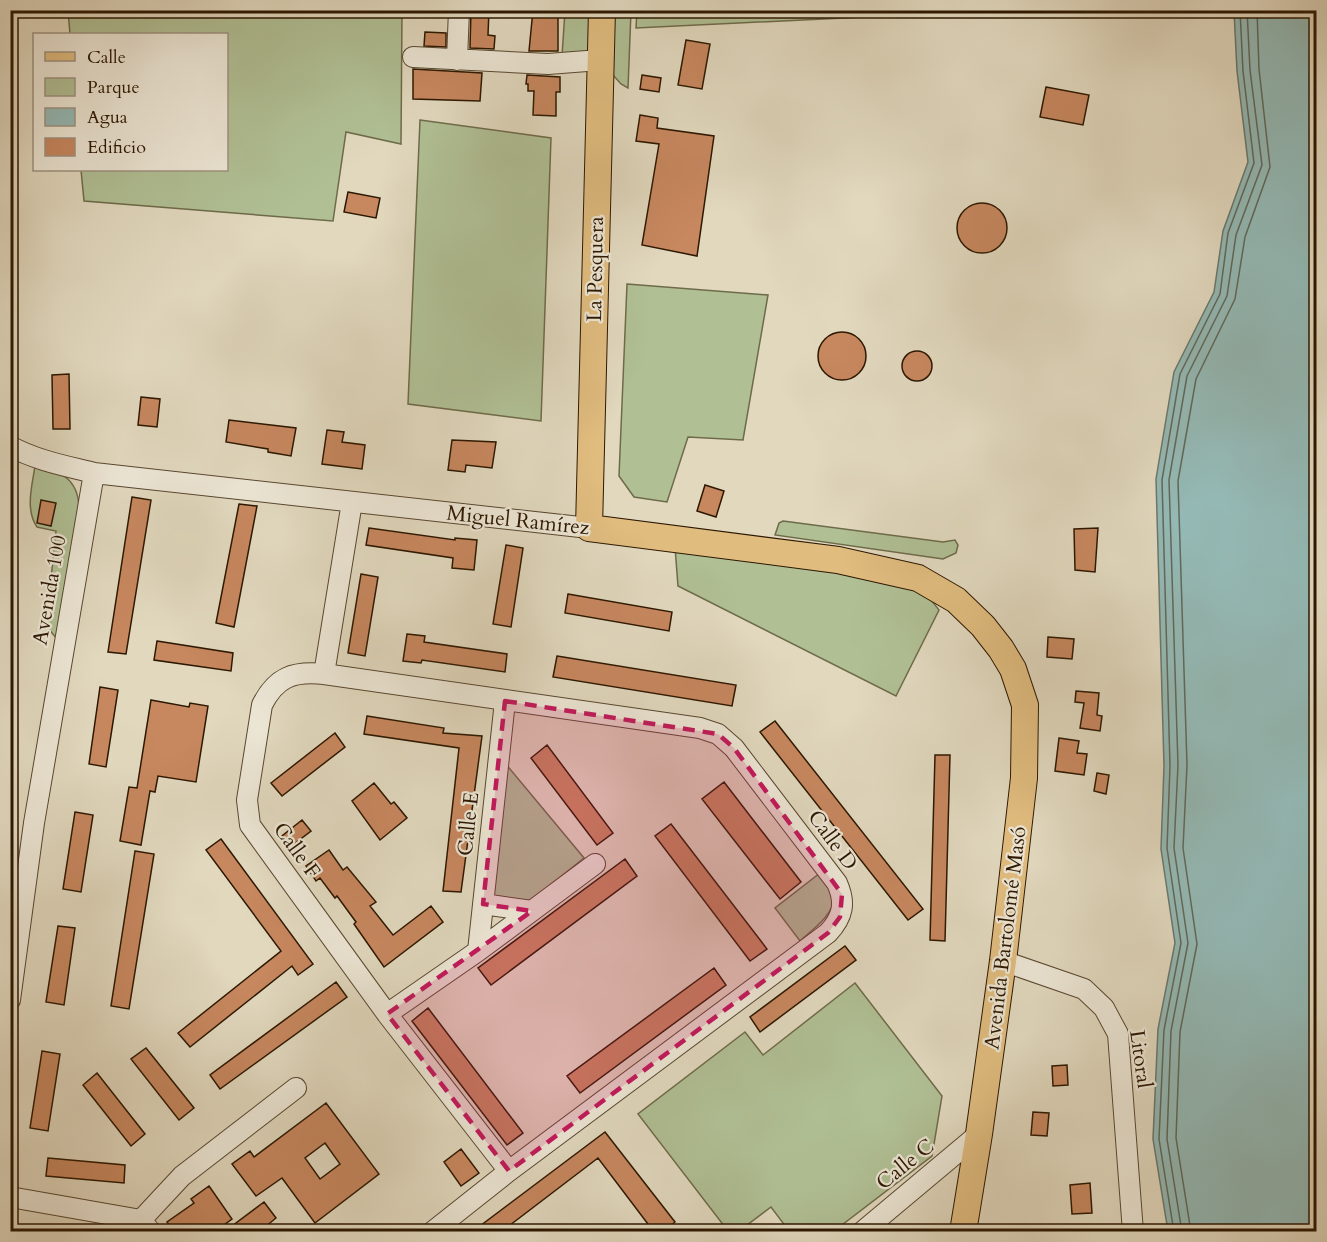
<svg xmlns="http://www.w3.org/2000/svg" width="1327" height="1242" viewBox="0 0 1327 1242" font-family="Cardo,serif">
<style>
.green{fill:#b0bf94;stroke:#6e6b4a;stroke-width:1.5}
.water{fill:#94b9b5;stroke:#6a786d;stroke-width:1.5}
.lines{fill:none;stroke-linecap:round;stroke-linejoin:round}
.shore{stroke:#60685a;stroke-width:1.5}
.building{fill:#c7875f;stroke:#2c1700;stroke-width:1.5;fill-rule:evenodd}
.minor-casing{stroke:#594730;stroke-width:22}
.major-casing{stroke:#2c1700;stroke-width:28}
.minor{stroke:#ece6d5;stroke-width:20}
.major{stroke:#e0bc7f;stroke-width:26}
.marked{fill:#c2185b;fill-opacity:0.2;stroke:#c2185b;stroke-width:4.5;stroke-dasharray:12 8;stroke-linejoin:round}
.labels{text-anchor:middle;stroke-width:4.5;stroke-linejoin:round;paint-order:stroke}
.street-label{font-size:21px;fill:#2c1700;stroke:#ece6d5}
</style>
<rect width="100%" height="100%" fill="#e1d8be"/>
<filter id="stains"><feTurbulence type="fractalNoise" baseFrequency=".00333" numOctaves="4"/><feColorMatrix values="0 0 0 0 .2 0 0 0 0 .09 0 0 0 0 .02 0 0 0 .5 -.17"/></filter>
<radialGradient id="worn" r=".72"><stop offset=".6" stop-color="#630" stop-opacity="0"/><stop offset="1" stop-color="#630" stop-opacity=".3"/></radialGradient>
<path class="green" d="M68,11H402L401,144L346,132L333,221L84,201L81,170H226V34H70Z
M565,11H594L592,57L562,56Z
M611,11H631L628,88L621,84L613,75Z
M637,11V10L988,11L636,28Z
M420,120L551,138L541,421L408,404Z
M627,284L768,295L743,440L688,437L667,502L634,497L619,476Z
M35,466C60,470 78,479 79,507L58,640L46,626L56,531L37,527C25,510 32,486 35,466Z
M783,521L943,542L955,540L958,545L956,553L943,559L775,535L779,523Z
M675,547L832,567L910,585L928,596L939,610L896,696L678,586Z
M505,763L584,858L529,902L493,898Z
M820,873L836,895C832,916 816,927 800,941L775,908Z
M855,983L942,1096L932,1156L834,1231H789L771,1207L739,1231H728L638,1114L745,1032L763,1055Z"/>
<path class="water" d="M1234,11H1316V1231H1168L1153,1139L1158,1029L1175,943L1161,849L1164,766L1156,479L1174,372L1214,292L1223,231L1248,162L1237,71Z"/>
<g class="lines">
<path class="shore" d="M1174,1232L1159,1139L1164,1030L1181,943L1167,848L1170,766L1162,480L1180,374L1220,294L1228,233L1254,163L1243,71L1240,10
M1182,1232L1167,1139L1171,1031L1188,943L1174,848L1178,765L1169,480L1187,376L1227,296L1236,235L1262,165L1250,70L1247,10
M1191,1232L1176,1138L1180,1032L1197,944L1183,848L1187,765L1178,481L1196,379L1235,299L1245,237L1270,167L1259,69L1257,10"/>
</g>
<path class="building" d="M471,10H489L488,35L495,36L494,49L470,48Z
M533,10H558V51H529Z
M425,32L446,33V47L424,46Z
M686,40L710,44L702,89L678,85Z
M413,69L482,73L480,101L413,99Z
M527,75L560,77V92H556V116L533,115L534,91H528V84H526Z
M642,75L661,78L659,92L640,89Z
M1046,87L1089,95L1083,125L1040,117Z
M640,115L658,118L657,128L714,136L697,256L642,245L659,144L636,141Z
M348,192L380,198L376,218L344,212Z
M957 228a25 25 0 1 1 50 0a25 25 0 1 1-50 0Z
M818 356a24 24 0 1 1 48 0a24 24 0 1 1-48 0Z
M902 366a15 15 0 1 1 30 0a15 15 0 1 1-30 0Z
M69,374L70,429H53L52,375Z
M141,397L160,399L157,427L138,425Z
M229,420L296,428L291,456L268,452V449L226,442Z
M327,430L344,432L342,442L365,445L362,469L322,464Z
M452,440L496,442L492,468L466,465L465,472L448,470Z
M705,485L724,491L716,517L697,511Z
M132,497L151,500L126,654L108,652Z
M41,500L56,503L51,526L37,523Z
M239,504L257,506L234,627L216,623Z
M369,528L455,540V538L477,540L474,570L452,568L453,558L366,545Z
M1098,528L1095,572L1075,570L1074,529Z
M506,545L523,548L511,627L493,624Z
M361,574L378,577L365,656L348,653Z
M568,594L672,612L669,631L565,613Z
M407,634L425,636L424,642L507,654L505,672L422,660L421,663L403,661Z
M1048,637L1074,639L1072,659L1047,657Z
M157,641L233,653L231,671L154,660Z
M557,656L736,685L732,706L553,677Z
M100,687L118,690L106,767L89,764Z
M1076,691L1099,693L1097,715L1102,716L1100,731L1080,728L1084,703L1075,702Z
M151,700L189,707L190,703L208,706L196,782L158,776L155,792L150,791L141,845L120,841L129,787L137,788Z
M367,716L444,728L443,733L482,736L461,892L443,891L459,748L364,734Z
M775,721L923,909L908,920L760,732Z
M335,733L345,747L282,796L271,783Z
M1059,738L1079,741L1077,753L1087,754L1084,775L1055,771Z
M547,745L613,833L597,845L531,758Z
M935,755H950L945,941L930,940Z
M1097,773L1109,775L1106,794L1094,791Z
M724,782L801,882L780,899L702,799Z
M374,783L391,804L394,802L407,818L380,840L352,801Z
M75,812L93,815L81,892L63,889Z
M302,820L311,831L290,847L282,836Z
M671,824L767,949L750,961L655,836Z
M221,839L313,964L298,975L292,966L190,1047L178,1033L281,951L206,850Z
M329,850L343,870L347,867L376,902L370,906L393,935L431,906L443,922L384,967L354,924L356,922L337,896L335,898L320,878L316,881L306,866Z
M135,851L154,854L129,1009L111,1006Z
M625,859L637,876L491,985L478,968Z
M58,926L75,928L64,1005L46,1002Z
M845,946L856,960L760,1032L750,1017Z
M714,968L726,985L580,1093L567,1076Z
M336,982L347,997L220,1089L210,1075Z
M428,1008L523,1133L507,1145L412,1021Z
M146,1048L194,1108L179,1120L131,1059Z
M42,1051L60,1054L48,1131L30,1128Z
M1067,1065L1068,1085L1053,1086L1052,1066Z
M97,1073L145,1134L131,1146L83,1085Z
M326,1103L379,1174L315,1223L282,1178L256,1196L232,1164L250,1151L254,1157ZM325,1143L340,1164L320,1179L305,1158Z
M1033,1112L1049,1113L1047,1136L1031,1135Z
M605,1132L675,1222L663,1232H654L598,1158L501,1232H472Z
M461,1149L479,1173L461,1186L444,1162Z
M48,1158L125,1165L124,1183L46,1176Z
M1090,1183L1092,1213L1072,1214L1070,1185Z
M209,1186L232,1219L214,1232H174L167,1222L194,1203L191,1199Z
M264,1202L276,1218L259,1232H224Z"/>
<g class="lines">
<defs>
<path id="minor" d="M413,57L548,64L600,60
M457,60L459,10
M10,446C35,460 66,466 94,473L589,528
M324,674L352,502
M483,904L532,911
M478,951L505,701
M1003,961L1084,989L1104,1008L1118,1034L1133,1232
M10,1000L34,823L94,473
M387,1014L478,951L595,864
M10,1197L141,1220L151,1232
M141,1220L182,1176L296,1088
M432,1232L509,1171L828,933C843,917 846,903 837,883L734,748L718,734L700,728L324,674C293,671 276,677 262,705L247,800L250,825L387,1014L509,1171
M862,1232L979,1134"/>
<path id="major" d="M602,10L589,528L838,560L918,578L956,600L983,626L1001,649L1013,669L1025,705L1024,778L1003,961L979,1134L963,1232"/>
</defs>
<use href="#minor" class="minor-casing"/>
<use href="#major" class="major-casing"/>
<use href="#minor" class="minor"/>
<use href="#major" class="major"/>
</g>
<path class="marked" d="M505,701L718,734L734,748L842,894L840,917L828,933L509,1171L387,1014L532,911L483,904Z"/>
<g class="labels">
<g class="street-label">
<text transform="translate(595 269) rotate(-89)" y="7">La Pesquera</text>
<text transform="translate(518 520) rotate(6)" y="7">Miguel Ramírez</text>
<text transform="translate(49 590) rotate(-80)" y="7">Avenida 100</text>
<text transform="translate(468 824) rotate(-84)" y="7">Calle E</text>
<text transform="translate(833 840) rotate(54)" y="7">Calle D</text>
<text transform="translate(297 850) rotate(54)" y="7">Calle F</text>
<text transform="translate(1005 938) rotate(-83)" y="7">Avenida Bartolomé Masó</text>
<text transform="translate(1141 1059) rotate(82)" y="7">Litoral</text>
<text transform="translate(905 1164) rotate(-39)" y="7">Calle C</text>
</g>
</g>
<rect width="1327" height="1242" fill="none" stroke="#e1d8be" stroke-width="36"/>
<rect x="12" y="12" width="1303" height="1218" fill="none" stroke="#2c1700" stroke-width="3"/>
<rect x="18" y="18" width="1291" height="1206" fill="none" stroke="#2c1700" stroke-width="1.5"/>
<rect x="33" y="33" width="195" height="138" fill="#ece6d5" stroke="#9f9380" stroke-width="1.5"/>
<rect x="45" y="52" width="30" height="9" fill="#e0bc7f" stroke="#9f9380" stroke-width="1.5"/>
<text x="87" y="63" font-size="18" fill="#2c1700">Calle</text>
<rect x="45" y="78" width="30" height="18" fill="#b0bf94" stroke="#9f9380" stroke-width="1.5"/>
<text x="87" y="93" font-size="18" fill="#2c1700">Parque</text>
<rect x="45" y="108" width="30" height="18" fill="#94b9b5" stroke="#9f9380" stroke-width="1.5"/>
<text x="87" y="123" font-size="18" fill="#2c1700">Agua</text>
<rect x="45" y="138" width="30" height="18" fill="#c7875f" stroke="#9f9380" stroke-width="1.5"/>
<text x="87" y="153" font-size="18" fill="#2c1700">Edificio</text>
<rect width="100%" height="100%" filter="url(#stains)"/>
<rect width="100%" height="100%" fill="url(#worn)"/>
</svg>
